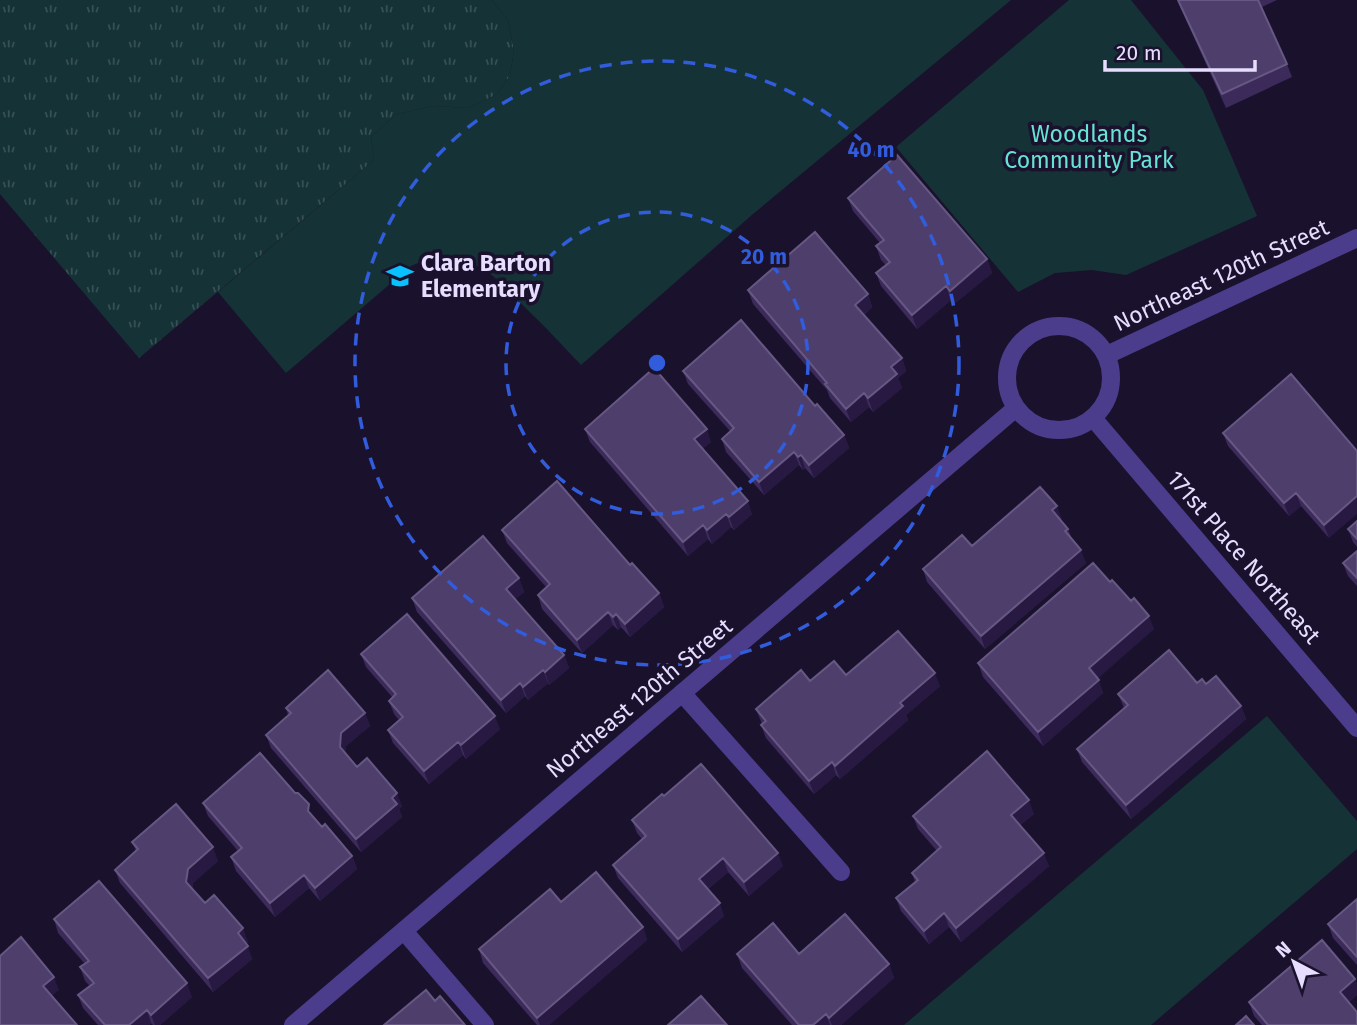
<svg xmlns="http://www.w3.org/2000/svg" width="1357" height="1025" viewBox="0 0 1357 1025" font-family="'Fira Sans',sans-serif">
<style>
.grass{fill:url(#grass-tufts)}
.park{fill:#153337}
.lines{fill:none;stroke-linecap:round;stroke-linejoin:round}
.lane{stroke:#4c3d8c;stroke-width:18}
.street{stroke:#4c3d8c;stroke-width:18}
.wall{fill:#3c2b5a}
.shaded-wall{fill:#271941}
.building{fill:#4e3e6c;stroke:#665783;stroke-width:2}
.ring{fill:none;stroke:#315cdc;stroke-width:3.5;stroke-dasharray:12 9}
.labels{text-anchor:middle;stroke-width:7;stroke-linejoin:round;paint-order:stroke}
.park-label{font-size:23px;fill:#67e2d5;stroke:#1a122d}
.poi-label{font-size:23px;font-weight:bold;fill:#e6ddff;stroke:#1a122d;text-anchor:start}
.street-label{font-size:23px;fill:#e6ddff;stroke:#1a122d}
.centre{fill:#315cdc;stroke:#1a122d;stroke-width:3.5}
.ring-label{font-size:21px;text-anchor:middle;font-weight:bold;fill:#315cdc;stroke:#1a122d;stroke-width:7;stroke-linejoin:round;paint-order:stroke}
</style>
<defs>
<pattern id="grass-tufts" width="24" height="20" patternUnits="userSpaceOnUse" patternTransform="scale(1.75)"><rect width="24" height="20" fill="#153337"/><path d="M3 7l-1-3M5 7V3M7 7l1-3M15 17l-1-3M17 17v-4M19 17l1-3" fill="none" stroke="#375055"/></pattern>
</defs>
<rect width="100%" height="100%" fill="#1a122d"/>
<path class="grass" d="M0,0H492L508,20L514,50L510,76L496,95L468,108L433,106L397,114L371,137L374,160L139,358L0,194Z"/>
<path class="park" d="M492,0H1011L753,214L581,365L545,327L493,276L469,261L448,256L430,258L411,266L286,373L218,292L374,160L371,137L397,114L433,106L468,108L496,95L510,76L514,50L508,20Z
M1069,0H1131L1203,90L1257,216L1126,275L1092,270L1055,273L1018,292L896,147Z
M1267,716L1357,821V849L1151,1025H904Z"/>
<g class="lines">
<path class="lane" d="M682,693L841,872
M404,931L485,1025"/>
<path class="street" d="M1007 378a52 52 0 1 1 104 0a52 52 0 1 1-104 0Z
M1107,355L1357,238
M1093,418L1357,728
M293,1025L1016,408"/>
</g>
<path class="wall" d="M1177,0H1277L1262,7L1287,64L1292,77L1226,108Z
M848,198L987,259L992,273L954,304L951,300L917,329L881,286L876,273L886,265L881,260L876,246L880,243L853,211Z
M748,290L868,294L872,307L864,315L902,358L906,371L898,378L902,388L873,412L869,407L851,422L830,398L827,390L753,304Z
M683,371L815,406L844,435L849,448L814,478L805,468L803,470L799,465L764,495L726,452L722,439L730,431L688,384Z
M1291,374L1329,538L1301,506L1289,516L1228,446L1223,433Z
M585,429L711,442L702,449L752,514L734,530L731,527L712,544L708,539L688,556L590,442Z
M1062,519L1060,520L1068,529L1072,539L1086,563L985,649L927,582L923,569L972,546Z
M1357,521V547L1353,542L1348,529Z
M502,530L630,565L659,593L664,607L630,637L621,627L618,630L613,625L582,653L542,609L538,595L547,588L507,543Z
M1357,551V586L1348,576L1343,563Z
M519,578L524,592L515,599L564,655L569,668L549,685L548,683L528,700L525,696L506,713L417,612L412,598Z
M1110,582L1154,629L1097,678L1103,693L1043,746L983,677L978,663Z
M361,654L500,729L466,759L463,755L429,784L393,743L388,730L399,720L394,714L389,701L393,698L366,667Z
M846,675L940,686L906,715L908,720L840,779L836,775L814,794L766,738L761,725L762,724L756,709L810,681Z
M1197,683L1206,684L1241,706L1246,719L1131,819L1082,762L1077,749L1124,708L1118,694Z
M286,708L365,713L370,726L346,746L345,753L357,767L402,806L399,809L402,817L361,852L271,748L266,735L288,715Z
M664,796L783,866L749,896L728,872L708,889L724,916L682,952L618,878L613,865L642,839L637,833L632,820Z
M203,803L314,818L322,827L352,856L357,869L320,901L309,888L275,917L236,871L231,857L238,851L208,816Z
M1034,814L1020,825L1049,866L961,942L949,927L929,944L901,911L896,898L915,882L912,873L937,851L918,829L913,816Z
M132,842L218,861L193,883L192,889L205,903L248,942L246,943L252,959L213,992L120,883L115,870L136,851Z
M1357,899V965L1333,938L1328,924Z
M54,919L192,997L160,1025H153L151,1023L149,1025H98L83,1008L78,995L90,986L85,981L80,967L85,964L58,933Z
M643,927L647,940L549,1025H537L483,963L479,949Z
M737,954H799L889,964L894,978L841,1025H792L742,968Z
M1355,979L1357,985V995L1349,1002L1357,1025H1262L1254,1016L1249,1002Z"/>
<path class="shaded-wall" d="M987,259L992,273L954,304L950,291Z
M946,286L951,300L917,329L912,315Z
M868,294L872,307L860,318L855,305Z
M902,358L906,371L898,378L902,388L873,412L868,398L891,367Z
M864,393L869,407L851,422L846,409Z
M707,429L711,442L698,452L694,439Z
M844,435L849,448L814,478L809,465Z
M794,452L799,465L764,495L759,482Z
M801,455L805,468L803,470L798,457Z
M1296,493L1301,506L1289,516L1284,503Z
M1357,496V514L1329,538L1324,525Z
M748,501L752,514L734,530L729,517Z
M1057,506L1062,519L1057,523L1052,510Z
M726,514L731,527L712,544L707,530Z
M703,525L708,539L688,556L683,542Z
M1081,550L1086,563L985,649L981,636Z
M519,578L524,592L511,603L506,589Z
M659,593L664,607L630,637L625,624Z
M608,612L613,625L582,653L577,640Z
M616,614L621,627L618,630L613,617Z
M1149,616L1154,629L1094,682L1089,668Z
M564,655L569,668L549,685L545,672Z
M543,670L548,683L528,700L523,687Z
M935,673L940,686L906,715L908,720L840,779L835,766L900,703Z
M1099,680L1103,693L1043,746L1038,732Z
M520,683L525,696L506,713L501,700Z
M1241,706L1246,719L1131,819L1126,805Z
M365,713L370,726L346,746L345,760L340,747L341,733Z
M495,716L500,729L466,759L461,745Z
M458,742L463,755L429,784L424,771Z
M832,762L836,775L814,794L809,781Z
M397,793L402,806L399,809L402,817L361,852L356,839L392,798Z
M1029,800L1034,814L1016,828L1011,815Z
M213,847L218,861L193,883L191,895L186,882L188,869Z
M778,853L783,866L749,896L744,882Z
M1044,853L1049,866L961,942L956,928Z
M352,856L357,869L320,901L315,888Z
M723,858L728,872L704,892L699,879Z
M304,875L309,888L275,917L270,903Z
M720,903L724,916L682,952L678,939Z
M944,913L949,927L929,944L924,931Z
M643,927L647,940L549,1025H540L537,1018Z
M243,928L248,942L242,946L238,933Z
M248,946L252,959L213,992L208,978Z
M889,964L894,978L841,1025H832L829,1018Z
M54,977L59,990L48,999L43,986Z
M1355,979L1357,985V995L1345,1005L1340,992Z
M187,983L192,997L160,1025H155L151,1015Z
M147,1010L151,1023L149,1025H129Z
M826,1014L830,1025H813Z"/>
<path class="building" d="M1178,0H1258L1287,64L1222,94Z
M897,155L987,259L950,291L946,286L912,315L876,273L890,262L876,246L884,240L848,198Z
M815,232L868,294L855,305L902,358L891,367L897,374L868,398L864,393L846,409L825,384L827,383L748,290Z
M741,320L815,406L817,404L844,435L809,465L801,455L798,457L794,452L759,482L722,439L734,428L683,371Z
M654,368L707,429L694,439L748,501L729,517L726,514L707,530L703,525L683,542L585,429Z
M1291,374L1357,451V496L1324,525L1296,493L1284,503L1223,433Z
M557,481L630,565L632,563L659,593L625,624L616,614L613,617L608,612L577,640L538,595L550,584L502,530Z
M1040,487L1057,506L1052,510L1068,529L1065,531L1081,550L981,636L923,569L962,535L972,546Z
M1357,521V539L1348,529Z
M483,536L519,578L506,589L564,655L545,672L543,670L523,687L520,683L501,700L412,598Z
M1357,551V578L1343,563Z
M1093,563L1110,582L1112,580L1131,601L1134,598L1149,616L1089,668L1099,680L1038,732L978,663Z
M407,614L495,716L461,745L458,742L424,771L388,730L403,717L389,701L396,694L361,654Z
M898,631L935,673L900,703L903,706L835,766L832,762L809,781L761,725L766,721L756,709L801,670L810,681L834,661L846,675Z
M1169,650L1197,683L1202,679L1206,684L1216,676L1241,706L1126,805L1077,749L1128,705L1118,694Z
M328,670L365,713L341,733L340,747L357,767L367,758L397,793L392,798L397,804L356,839L266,735L291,713L286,708Z
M987,751L1029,800L1011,815L1044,853L956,928L944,913L924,931L896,898L918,880L912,873L941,847L913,816Z
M260,753L295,793H298L309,804L308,811L322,827L325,824L352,856L315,888L304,875L270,903L231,857L242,848L203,803Z
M701,764L778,853L744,882L723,858L699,879L720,903L678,939L613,865L646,836L632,820L662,794L664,796Z
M176,804L213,847L188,869L186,882L205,903L214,895L243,928L238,933L248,946L208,978L115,870L138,849L132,842Z
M596,872L643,927L537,1018L479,949L550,889L561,902Z
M99,881L187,983L151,1015L147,1010L129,1025H105L78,995L94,983L80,967L89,961L54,919Z
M1357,899V957L1328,924Z
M845,914L889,964L829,1018L826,1014L813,1025H799L737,954L773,923L799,954Z
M21,937L54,977L43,986L77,1025H0V956Z
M1322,940L1355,979L1340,992L1357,1012V1025H1268L1249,1002Z
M426,990L435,1001L440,996L465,1025H384Z
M701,996L727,1025H668Z
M1246,1016L1254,1025H1236Z"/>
<g class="ring">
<circle cx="657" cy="363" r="151"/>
<circle cx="657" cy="363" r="302"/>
</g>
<defs>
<symbol id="school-bare" viewBox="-9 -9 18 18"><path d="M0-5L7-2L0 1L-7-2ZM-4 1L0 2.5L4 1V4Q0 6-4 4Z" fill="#0ac1ff" stroke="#1a122d" stroke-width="2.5" paint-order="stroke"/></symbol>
</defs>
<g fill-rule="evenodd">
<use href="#school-bare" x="381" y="257" width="38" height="38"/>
</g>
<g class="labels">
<g class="park-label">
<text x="1089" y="142">Woodlands<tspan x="1089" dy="26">Community Park</tspan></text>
</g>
<g class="poi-label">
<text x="421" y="271">Clara Barton<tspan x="421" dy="26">Elementary</tspan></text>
</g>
<g class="street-label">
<text transform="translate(1221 275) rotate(-25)" y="8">Northeast 120th Street</text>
<text transform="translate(1244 557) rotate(49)" y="8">171st Place Northeast</text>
<text transform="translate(639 698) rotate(-40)" y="8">Northeast 120th Street</text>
</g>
</g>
<circle cx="657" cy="363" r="10" class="centre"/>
<g class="ring-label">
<text x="871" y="157">40 m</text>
<text x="764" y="264">20 m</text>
</g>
<g transform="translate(1294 962) rotate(319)" stroke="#1a122d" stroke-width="5" paint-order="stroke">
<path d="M0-5L12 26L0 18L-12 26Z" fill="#e6ddff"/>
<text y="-10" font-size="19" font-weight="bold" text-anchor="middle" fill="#e6ddff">N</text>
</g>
<path d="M1105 60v10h150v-10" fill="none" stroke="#e6ddff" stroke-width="3.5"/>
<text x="1116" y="60" font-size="21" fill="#e6ddff" stroke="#1a122d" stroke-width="5" paint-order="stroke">20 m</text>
</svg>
